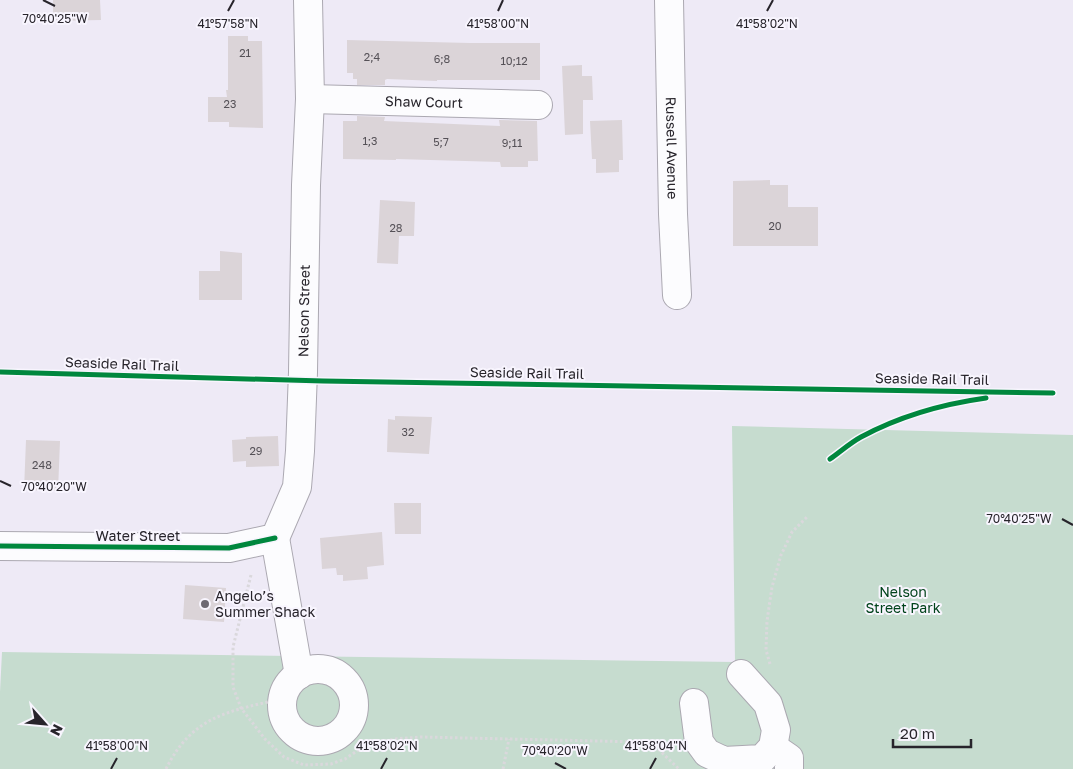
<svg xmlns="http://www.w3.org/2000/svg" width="1073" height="769" viewBox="0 0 1073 769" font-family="'Golos Text',sans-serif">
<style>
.green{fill:#c6dccf}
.building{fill:#dbd4d8}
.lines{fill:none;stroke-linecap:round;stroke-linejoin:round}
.minor-casing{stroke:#aba8b1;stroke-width:30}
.major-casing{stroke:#aba8b1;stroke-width:30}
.path{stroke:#dad8dc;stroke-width:3;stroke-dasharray:2.5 2.5;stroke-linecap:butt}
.minor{stroke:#fcfcfe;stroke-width:28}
.major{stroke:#fcfcfe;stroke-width:28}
.cycleway-casing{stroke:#f8f5fe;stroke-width:8}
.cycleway{stroke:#00873e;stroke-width:5}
.ticks{fill:none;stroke:#27242b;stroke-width:2}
.poi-dot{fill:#6d6972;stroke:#f8f5fe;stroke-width:2}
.labels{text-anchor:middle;stroke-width:4;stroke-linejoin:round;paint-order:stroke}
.number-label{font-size:11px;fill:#555157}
.street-label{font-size:14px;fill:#27242b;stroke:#f8f5fe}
.park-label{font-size:14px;fill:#00431b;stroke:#f8f5fe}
.poi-label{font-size:14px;fill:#27242b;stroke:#f8f5fe;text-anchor:start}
.ticks-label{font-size:12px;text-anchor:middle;fill:#27242b;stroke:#f8f5fe;stroke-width:4;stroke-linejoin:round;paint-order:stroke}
</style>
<rect width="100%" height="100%" fill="#eeeaf6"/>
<path class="green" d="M732,426L1073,435V769H0V692L2,652L735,662Z"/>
<path class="building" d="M53,0H100L101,20L53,21Z
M228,36H248V41H262L263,128L229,127V122H208V97H227L226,90H228Z
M347,40L470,43H540V80H437V81L387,79L385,80V85H357V79H353V73H347Z
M582,65V76H592L593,100H583V134L565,135L562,66Z
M357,116L385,117L384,121L500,126L499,120L537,121L538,161H528V167H501L500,162L396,159V160L343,159V121H357Z
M622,120L623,160H619V172L596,173V159H592L590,121Z
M770,180V185H788V207H818V246H733V181Z
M380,200L415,202L414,236H399L398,264L377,263Z
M220,251L242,253V300H199V271H220Z
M395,416L432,417L429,454L387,452L388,419L395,420Z
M278,436L279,466L246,467V461L233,462L232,440L246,439V437Z
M26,440L60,441L58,491L24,490Z
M394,503H421V534H395Z
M382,532L384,565L367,567L368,579L343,581V575H337L336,568L322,569L320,538Z
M185,585L226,588L224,622L183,619Z"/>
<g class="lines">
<defs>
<g id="minor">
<path id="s1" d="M669,0L673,214L677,295"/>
<path id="s2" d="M310,99L538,105"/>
<path d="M275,538L299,675"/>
<circle cx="318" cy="705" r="36"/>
<path d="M694,703L699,742L707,753L724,761L762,759L773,747L776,730L768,704L741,674"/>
<path d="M773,747L789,758V769"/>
</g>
<g id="major">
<path id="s3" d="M0,546L229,548L275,538L297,487L300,451L303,372L306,185L310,99L308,0"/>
</g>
</defs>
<use href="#minor" class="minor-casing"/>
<use href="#major" class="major-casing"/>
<path class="path" d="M251,575L233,647V687L241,708L265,739L284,757L304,765L331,764L345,759L357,751L368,746L394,739L421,737L642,742L657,748L679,769
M770,664L766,650L767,621L772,587L781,555L792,532L807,517
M166,769C192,716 229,711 281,699
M503,769L509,739"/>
<use href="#minor" class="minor"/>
<use href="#major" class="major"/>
<defs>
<path id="cycleway" d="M0,372L323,381L1053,393
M830,459C840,452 850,443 861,437C900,416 943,404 986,398
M0,546L229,548L275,538"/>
</defs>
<use href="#cycleway" class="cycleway-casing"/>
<use href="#cycleway" class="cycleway"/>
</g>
<path class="ticks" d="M43,0L55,6M228,11L234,0M498,11L503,0M767,11L773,0M0,481L11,486M1062,519L1073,525M555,763L566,769M111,769L117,758M381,769L387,758M650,769L656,758"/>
<circle class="poi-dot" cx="205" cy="604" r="5"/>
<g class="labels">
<g class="number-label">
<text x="245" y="57">21</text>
<text x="372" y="61">2;4</text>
<text x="442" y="63">6;8</text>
<text x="514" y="65">10;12</text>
<text x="230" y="108">23</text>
<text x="370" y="145">1;3</text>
<text x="441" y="146">5;7</text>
<text x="512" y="147">9;11</text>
<text x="775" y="230">20</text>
<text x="396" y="232">28</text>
<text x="408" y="436">32</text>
<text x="256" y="455">29</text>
<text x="42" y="469">248</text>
</g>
<g class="street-label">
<text dy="5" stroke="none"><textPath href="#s2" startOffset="114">Shaw Court</textPath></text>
<text dy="5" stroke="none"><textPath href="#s1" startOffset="148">Russell Avenue</textPath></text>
<text dy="5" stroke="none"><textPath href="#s3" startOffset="508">Nelson Street</textPath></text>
<text transform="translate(122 364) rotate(2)" y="5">Seaside Rail Trail</text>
<text transform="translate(527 373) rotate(1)" y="5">Seaside Rail Trail</text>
<text transform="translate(932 379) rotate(1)" y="5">Seaside Rail Trail</text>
<text x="138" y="541">Water Street</text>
</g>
<g class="park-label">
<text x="903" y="597">Nelson<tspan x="903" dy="16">Street Park</tspan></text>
</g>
<g class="poi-label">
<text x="215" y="601">Angelo’s<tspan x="215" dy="16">Summer Shack</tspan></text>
</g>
</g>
<g class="ticks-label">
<text x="55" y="23">70°40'25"W</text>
<text x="228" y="28">41°57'58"N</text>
<text x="498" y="28">41°58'00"N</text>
<text x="767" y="28">41°58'02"N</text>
<text x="54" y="491">70°40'20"W</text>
<text x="1019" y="523">70°40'25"W</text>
<text x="117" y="750">41°58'00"N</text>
<text x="387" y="750">41°58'02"N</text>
<text x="656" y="750">41°58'04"N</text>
<text x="555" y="755">70°40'20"W</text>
</g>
<g transform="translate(45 724) rotate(117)" stroke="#f8f5fe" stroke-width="4" paint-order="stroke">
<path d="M0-4L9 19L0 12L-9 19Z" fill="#27242b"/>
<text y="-8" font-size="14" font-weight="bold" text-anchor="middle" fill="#27242b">N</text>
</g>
<path d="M893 739v8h78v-8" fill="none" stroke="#27242b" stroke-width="2.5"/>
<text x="900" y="739" font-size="15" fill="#27242b" stroke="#f8f5fe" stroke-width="4" paint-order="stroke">20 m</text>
</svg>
